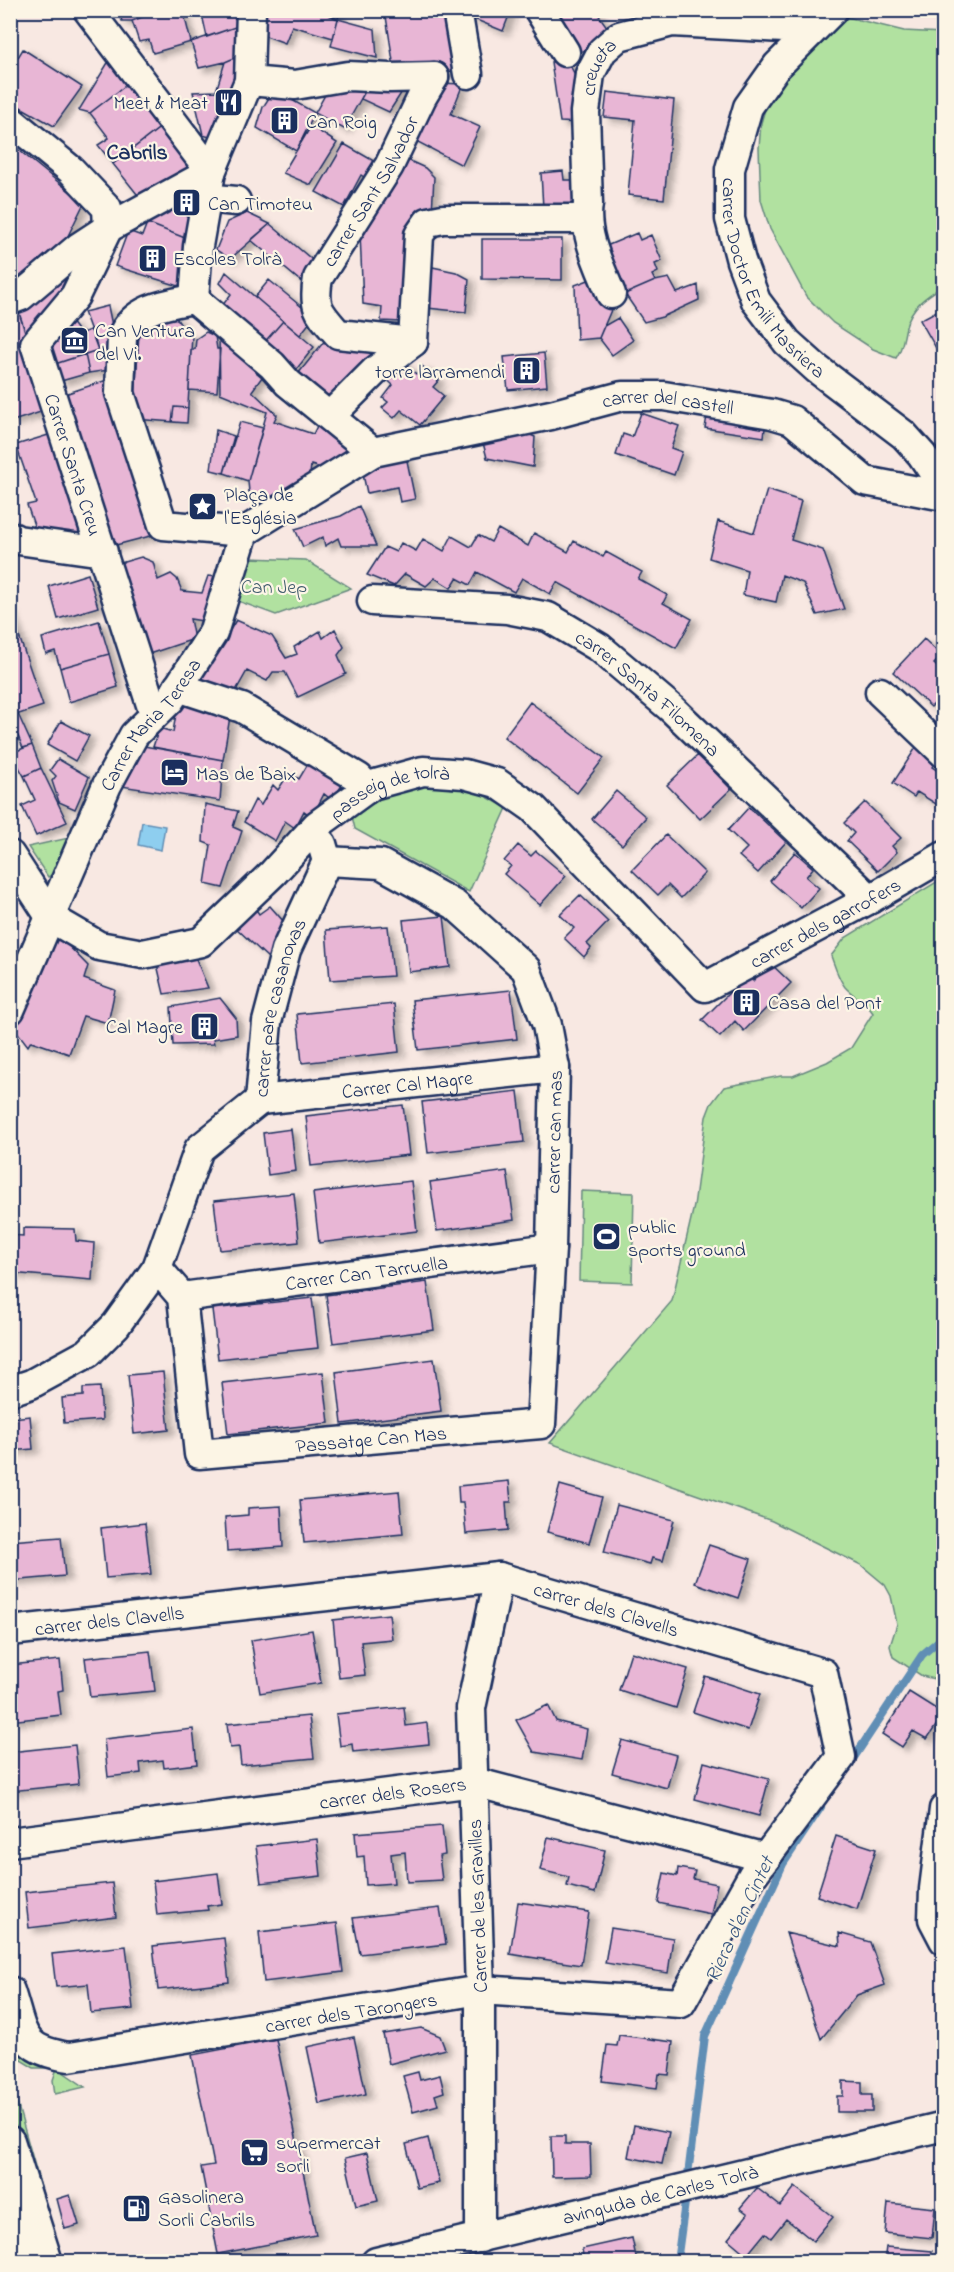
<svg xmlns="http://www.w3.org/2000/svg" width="954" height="2272" viewBox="0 0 954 2272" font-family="'Indie Flower',sans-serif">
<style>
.green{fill:#b1e1a0;stroke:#66887f;stroke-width:1.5}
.water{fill:#8eceef;stroke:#608eb5;stroke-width:1.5}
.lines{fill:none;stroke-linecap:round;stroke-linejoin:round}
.stream{stroke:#608eb5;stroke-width:8}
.building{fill:#e8b6d5;stroke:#1b2f5e;stroke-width:1.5;filter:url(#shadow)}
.minor-casing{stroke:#1b2f5e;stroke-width:33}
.minor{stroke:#fcf5e5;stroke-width:28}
.labels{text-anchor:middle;stroke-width:4.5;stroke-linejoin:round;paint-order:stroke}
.street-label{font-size:20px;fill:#1b2f5e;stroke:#fcf5e5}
.poi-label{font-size:20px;fill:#1b2f5e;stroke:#fcf5e5;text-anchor:start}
.park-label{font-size:20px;fill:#405c6e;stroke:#fcf5e5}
.water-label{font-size:21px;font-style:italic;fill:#385782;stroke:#fcf5e5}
.quarter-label{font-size:22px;font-weight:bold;fill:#1b2f5e;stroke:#fcf5e5}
</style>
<defs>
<filter id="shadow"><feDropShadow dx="6" dy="4" stdDeviation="3" flood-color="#0004"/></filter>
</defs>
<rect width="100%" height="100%" fill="#f8e8e2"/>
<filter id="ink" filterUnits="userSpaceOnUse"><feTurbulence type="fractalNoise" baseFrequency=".0167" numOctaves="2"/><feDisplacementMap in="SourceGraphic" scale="12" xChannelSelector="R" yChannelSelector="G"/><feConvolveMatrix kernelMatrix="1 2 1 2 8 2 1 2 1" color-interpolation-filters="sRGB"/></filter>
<g filter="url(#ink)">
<path class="green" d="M847,17L904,31L943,33V286C927,296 911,306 906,327C903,339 903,348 896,358L873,349L833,323L806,296L770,229L761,200L759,148L761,123L768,99L802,45Z
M248,558L306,560L351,588L276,615L238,601Z
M453,783L478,792L507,808L469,892L355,829L351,812L381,791Z
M73,837L54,873L48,877L28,847Z
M943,878L944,1671L934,1679L922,1676L893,1657L890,1646L897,1624L891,1596L885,1585L861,1565L772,1521L550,1443L672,1301L694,1206L706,1117L711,1104L724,1087L781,1076H793L827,1062L851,1048L873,1013C866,1002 854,997 845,987C838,978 835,967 831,956L845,938Z
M581,1191L634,1193L632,1283L579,1281Z
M10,2047L37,2063L52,2064L49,2068H34L11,2054Z
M57,2068L85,2087L55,2094L53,2080Z
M10,2078L59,2251L64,2261H56L11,2119Z"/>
<path class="water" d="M142,822L165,826L161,850L138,845Z"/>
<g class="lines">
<path class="stream" d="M851,1762L922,1655L944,1636
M687,2183L705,2036L783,1864L821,1807
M677,2262L686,2195"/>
</g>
<path class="building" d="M118,10H160L132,21H122Z
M160,10H183L191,42L153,53L149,40L139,42L132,21Z
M201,10H239L238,26L207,37Z
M256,10H317L338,19L333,38L292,26L285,43L255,32Z
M317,10H340L338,19Z
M385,10H448L457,71L395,74Z
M463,10H511L503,31L462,14Z
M548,10H595L610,31L578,54Z
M338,19L375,29L377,58L331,46Z
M238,26L239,56L225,62L199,68L191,42Z
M23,49L82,87L54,126L10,101V70Z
M239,56L236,97L216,91L225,62Z
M567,60L574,73L578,92L579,123L560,122L551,62Z
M109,61L129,83L90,113L79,110Z
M409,81L389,112L361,99L369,84Z
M129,83L162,126L113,164L98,145L109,138L90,113Z
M439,83L463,84L451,114L480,127L462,165L414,140Z
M369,84L344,129L315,113L330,86Z
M274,90L315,113L296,151L257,128L263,107Z
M216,91L236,97L219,140L203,135L193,92Z
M607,92L674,100L664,199L628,195L635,120L604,117Z
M162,126L200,172L145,204L113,164Z
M311,126L337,143L311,185L283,173Z
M10,143L84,203L62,248L10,286Z
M344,144L379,164L367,179L361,175L344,207L316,192Z
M401,157L425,168L434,177L432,213L410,304L400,305L402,322L381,321L382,307L363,304L360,233Z
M563,171L564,180H578L580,206L543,208L541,173Z
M204,182L190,240L147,223Z
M247,213L270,224L230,259L216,250L227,222Z
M147,223L190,240L179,286L115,266L128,231L142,236Z
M270,224L316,263L305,285L251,240Z
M637,233L640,240L651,235L662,261L655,264L658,272L652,275L655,281L625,294L604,247Z
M482,239H562V280L482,279Z
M73,266L79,270L26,333L17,307Z
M428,266L456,272L469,279L466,312L427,308Z
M226,272L283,321L262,345L219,310L231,294L220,283Z
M594,278L611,310L599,338L577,340L575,285Z
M669,278L677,293L698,285L699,300L662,317L644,322L625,294L655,281Z
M269,280L314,317L300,335L255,297Z
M108,306L117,350L115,369L89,373L85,354L98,350L84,312Z
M17,307L50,409L10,422V309Z
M944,307V362L920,320Z
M175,316L182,327L181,334L192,335L187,423L134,419L139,332L149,333V325Z
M618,318L633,340L612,355L599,338L604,326Z
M283,321L314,347L295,371L262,345Z
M71,322L80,334L92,329L98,350L55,364L49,345Z
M206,332L215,336L217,349H220L217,392L189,390L191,349H195L196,339Z
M219,335L265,373L252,391L277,415L274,421L313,434L321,418L359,451L332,471L311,465L309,484L273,505L249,492L248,481L267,412L220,393Z
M326,339L369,347L372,354L326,406L294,379Z
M544,353L547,386L508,390L504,357Z
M85,354L89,373L61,381L55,364Z
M401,361L416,374L422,366L439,380L433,387L444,396L420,425L401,410L394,418L382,408L388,402L383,398L393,385L384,377Z
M110,379L158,534L112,546L65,394Z
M174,407L188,408L187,423L172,422Z
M708,410L766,419L764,437L705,428Z
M641,413L679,426L671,448L682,452L674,475L616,455L623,434L632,437Z
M240,422L263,428L248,481L224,473Z
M516,429L535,437L533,467L487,458L482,439Z
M216,430L234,436L224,473L211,470Z
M58,432L89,542L36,531L27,505L36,503L16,445Z
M406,456L415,499L400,502L397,487L367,493L361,465Z
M767,490L801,501L791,540L823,550L844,609L817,615L803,583L782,575L776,602L743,595L747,570L709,558L718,521L754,533Z
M359,506L376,546H341L338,538L325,546L323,537L303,547L295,529L341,516Z
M498,529L528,546L534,533L568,552L574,541L603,557L606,552L642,572L638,579L667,595L663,603L692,619L676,648L557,582L550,594L522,578L514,592L477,572L470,585L457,578L451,588L435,578L426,586L405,574L394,586L367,575L385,547L396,552L401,543L416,551L423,539L444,551L452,536L471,547L478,535L491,542Z
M141,557L153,562L158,580L171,574L177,579L182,591L202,593L208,576L219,577L209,622L190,619L194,639L143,656L117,564Z
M88,574L98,607L58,619L49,586Z
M10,610L43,706L10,717Z
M236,620L272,636L286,658L297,654L294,647L320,631L323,638L335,629L344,647L338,655L346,674L298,697L285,672H273L267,681L247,671L230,701L197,686Z
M99,621L109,654L60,668L55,651L46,654L42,638Z
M924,639L942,656L934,664L944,673V694L931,707L893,672Z
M109,654L118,687L69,702L60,668Z
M191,697L231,710L223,760L153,747L159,728L173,732L177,708Z
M530,702L604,758L577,793L504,737Z
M18,714L32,745L23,748L18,736L10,739V717Z
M61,721L89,736L75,761L47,745Z
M32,745L41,768L24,776L11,753Z
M144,746L223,760L220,801L121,786Z
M917,746L937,758L932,767L944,775V809L917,792L914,797L893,783Z
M698,755L731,789L700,819L667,785Z
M312,757L347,778L332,800L324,794L312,817L304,811L295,828L285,821L275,841L244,822L255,800L261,805L273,785L278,790L289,773L299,779Z
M58,759L89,777L75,809L59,802L52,781L56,776L50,770Z
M41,768L67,822L36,836L22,806L35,800L24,776Z
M616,791L646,817L622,845L592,819Z
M865,802L901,838L892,846L897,852L878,871L847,841L854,833L844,823Z
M205,804L238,811L233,827L242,831L223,888L205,884L211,845L203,842Z
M749,807L786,842L758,873L739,856L747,848L728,830Z
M666,835L705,873L681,898L668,885L658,895L632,870Z
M518,845L531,856L536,851L566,876L540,905L504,874L511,866L504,861Z
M795,852L813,868L806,877L819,888L801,908L770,881Z
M580,895L608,922L587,944L591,948L584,957L564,938L574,928L560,915Z
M270,906L284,922L268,958L236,928L255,908L259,914Z
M444,916L450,967L409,972L403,920Z
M388,926L393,976L330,980L326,930Z
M57,934L88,966L84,979L115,990L108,1023L83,1016L69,1054L31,1041L28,1046L15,1029Z
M194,954L208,988L164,994L156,960Z
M770,963L791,983L744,1031L735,1021L720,1037L702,1020L747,975L753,981Z
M511,990L517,1039L418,1050L412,1000Z
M220,998L236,1018L237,1035L213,1039L214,1044L173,1045L171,1007Z
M394,1004L399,1052L302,1063L297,1014Z
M518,1091L524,1142L428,1153L422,1102Z
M403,1105L409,1155L311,1166L306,1116Z
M291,1129L296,1171L268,1175L263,1133Z
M507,1171L514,1220L437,1231L430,1182Z
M411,1181L417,1231L319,1243L313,1193Z
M294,1193L299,1242L220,1250L214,1201Z
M23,1228L75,1229L76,1241L94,1243L92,1280L10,1273V1235L23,1236Z
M427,1282L434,1330L333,1343L326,1295Z
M312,1298L318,1348L218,1359L212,1309Z
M434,1359L441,1411L342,1424L336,1372Z
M163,1372L169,1430L134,1434L128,1375Z
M323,1372L329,1423L228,1434L222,1383Z
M100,1387L102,1420L64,1423L62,1398L83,1396V1388Z
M30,1416L33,1449L10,1451L12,1418Z
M509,1481L511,1502H506L508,1530L466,1534L463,1503H459L458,1486Z
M560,1485L602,1497L589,1543L547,1532Z
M399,1491L403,1534L304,1543L300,1500Z
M617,1505L674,1520L663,1561L652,1558L650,1564L604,1552Z
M281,1506L283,1547L227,1551L225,1517L248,1515V1508Z
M145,1523L151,1574L106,1578L101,1528Z
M61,1537L65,1576L10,1581V1541Z
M709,1545L751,1559L738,1598L695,1583Z
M389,1614L392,1639L361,1642L365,1675L339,1678L333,1620Z
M312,1630L321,1683L260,1693L251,1640Z
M150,1651L155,1691L90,1697L85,1658Z
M631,1652L688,1669L676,1708L619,1690Z
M60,1660L63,1690L58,1691L61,1715L10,1721V1665Z
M705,1676L760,1694L748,1730L693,1712Z
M909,1692L944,1714L927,1739L913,1731L902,1747L882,1734Z
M548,1705L556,1721L587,1729L582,1760L534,1752L516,1720Z
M404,1707L406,1726L427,1723L429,1744L353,1752L352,1744L340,1746L336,1714Z
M309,1716L314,1758L241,1765L239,1747L230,1748L227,1724Z
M193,1729L197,1764L164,1768L163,1760L140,1763L141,1773L108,1777L104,1739Z
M622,1740L676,1755L667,1788L612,1773Z
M75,1745L79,1784L10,1791V1752Z
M704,1762L769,1779L759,1816L695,1799Z
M442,1826L445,1855L439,1856L442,1880L407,1882L405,1852L391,1854L394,1883L366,1885L364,1856L357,1857L355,1833Z
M836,1836L876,1849L857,1909L817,1896Z
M548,1837L605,1850L595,1893L567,1886L569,1877L540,1870Z
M317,1839L321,1876L261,1883L256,1846Z
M678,1868L695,1871L693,1879L717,1884L711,1914L658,1903L664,1873L677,1876Z
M218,1873L222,1904L207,1906L208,1910L157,1915L153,1881Z
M112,1883L116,1917L29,1928L25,1892Z
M518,1902L589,1912L581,1965L510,1954Z
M440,1908L446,1944L360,1954L353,1918Z
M337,1923L343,1972L264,1982L259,1932Z
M611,1928L673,1938L668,1973L605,1963Z
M786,1933L840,1946L839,1933L870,1942L885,1985L857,1995L821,2039Z
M224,1938L229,1982L158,1990L153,1946Z
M126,1946L133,2009L91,2013L88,1984L56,1987L52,1954Z
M421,2028L440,2036L445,2049L389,2064L383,2034Z
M619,2035L673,2042L669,2075L659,2074L657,2088L602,2081L607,2045L617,2046Z
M354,2037L366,2094L319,2104L307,2047Z
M276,2039L316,2235L218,2254L201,2167L214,2165L192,2055Z
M418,2072L420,2080L440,2075L444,2092L435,2095L438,2105L413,2112L403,2076Z
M843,2081L862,2082V2095H872V2112H837V2096H843Z
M634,2125L669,2132L662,2164L628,2157Z
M551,2136H565V2144H590L591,2176L552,2177Z
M428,2138L439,2183L417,2188L406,2144Z
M367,2153L378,2201L356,2206L345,2158Z
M795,2187L833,2217L813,2241L786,2219L771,2238L765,2233L747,2255L728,2239L748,2214L740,2208L757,2188L780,2206Z
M70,2195L79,2225L65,2229L57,2199Z
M888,2203L935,2208L932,2238L885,2233Z
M632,2238L637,2262H584L582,2249Z
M886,2247L932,2251L931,2262H884Z"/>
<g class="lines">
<defs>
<g id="minor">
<path d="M88,10L211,172"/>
<path d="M457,10L468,74"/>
<path d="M539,10L565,52"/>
<path id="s1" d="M833,10L777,66L748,107L730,169V219L741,261L756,301L787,342L817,369L904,435L922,455L944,488"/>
<path d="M249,81L295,85L348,76L390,78L434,77"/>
<path id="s2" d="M10,120L71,170L107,208L108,228L75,296L35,344L154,714"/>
<path d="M206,198L236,201"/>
<path id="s3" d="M611,294C600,267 583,234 588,204L585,112L590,74L602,51L619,36L672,22L784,28L811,32"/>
<path d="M194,299C167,304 133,308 122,337L120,393L163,525L244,532"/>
<path d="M194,299L198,246L211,172L249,81L251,10"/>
<path d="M194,299L272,365L288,383L373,452"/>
<path d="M10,300L21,296L79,247L108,228L211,172"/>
<path id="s4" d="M413,342L338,334C318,311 313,308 318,278L389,166L422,97L434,77"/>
<path d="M330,416L375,371L413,342L419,235L428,222L443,219H586"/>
<path id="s5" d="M244,532L373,452L551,415L622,396H664L772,414L792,420L865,481L944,496"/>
<path d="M10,536L18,540L103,552"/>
<path id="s6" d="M372,601L507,609L548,617L600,648L672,709L870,899"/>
<path d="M178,687L242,708L359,778L367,789"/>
<path d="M880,692L944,753"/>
<path id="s7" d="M10,855L51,918L99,946L143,954L201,942L273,873L317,825L372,785L423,771L464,774L497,783L533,808L705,987L870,899L944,856"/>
<path id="s8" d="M10,1010L107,785L134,735L170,700L213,633L244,532"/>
<path id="s9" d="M260,1100L555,1068"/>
<path id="s10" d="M157,1268L182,1297L199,1454L541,1424L551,1248L555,1068L547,1025L526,969L455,905L381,864L327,861"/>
<path id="s11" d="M182,1297L551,1248"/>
<path id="s12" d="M10,1391L31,1384L88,1353L116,1325L157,1268L199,1149L260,1100L267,1022L286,950L327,861L322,844"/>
<path id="s13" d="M10,1631L499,1577L823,1673L841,1757L752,1876L681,2003L480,1990L69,2057C19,2049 24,2034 10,1991"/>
<path d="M944,1809L934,1889L933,1919L944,1940"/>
<path id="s14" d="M10,1842L474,1782L766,1858"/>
<path d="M10,2141L48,2262"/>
<path d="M10,2212L26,2262"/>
<path d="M480,2238V1990L471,1708L499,1577"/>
<path id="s15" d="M376,2262L944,2126"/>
</g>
</defs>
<use href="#minor" class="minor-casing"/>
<use href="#minor" class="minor"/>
</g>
</g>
<defs>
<symbol id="restaurant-square" viewBox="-11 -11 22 22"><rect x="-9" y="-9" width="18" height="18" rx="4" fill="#1b2f5e" stroke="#fcf5e5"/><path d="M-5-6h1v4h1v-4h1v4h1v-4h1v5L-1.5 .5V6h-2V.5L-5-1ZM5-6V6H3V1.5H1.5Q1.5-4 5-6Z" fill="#fff"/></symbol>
<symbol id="building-square" viewBox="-11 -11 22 22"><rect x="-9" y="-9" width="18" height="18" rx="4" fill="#1b2f5e" stroke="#fcf5e5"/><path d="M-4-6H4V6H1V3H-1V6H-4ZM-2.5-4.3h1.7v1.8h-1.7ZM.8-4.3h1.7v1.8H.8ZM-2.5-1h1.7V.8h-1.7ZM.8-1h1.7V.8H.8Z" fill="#fff"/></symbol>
<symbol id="museum-square" viewBox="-11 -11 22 22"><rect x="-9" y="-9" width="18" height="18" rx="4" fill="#1b2f5e" stroke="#fcf5e5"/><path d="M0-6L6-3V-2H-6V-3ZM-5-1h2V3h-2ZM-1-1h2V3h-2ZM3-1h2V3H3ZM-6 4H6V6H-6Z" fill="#fff"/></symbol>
<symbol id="sight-square" viewBox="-11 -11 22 22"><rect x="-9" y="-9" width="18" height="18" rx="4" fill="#1b2f5e" stroke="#fcf5e5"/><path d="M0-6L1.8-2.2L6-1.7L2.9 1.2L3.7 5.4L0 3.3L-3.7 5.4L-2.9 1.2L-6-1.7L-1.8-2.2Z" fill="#fff"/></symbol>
<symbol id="hotel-square" viewBox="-11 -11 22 22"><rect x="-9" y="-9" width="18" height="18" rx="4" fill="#1b2f5e" stroke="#fcf5e5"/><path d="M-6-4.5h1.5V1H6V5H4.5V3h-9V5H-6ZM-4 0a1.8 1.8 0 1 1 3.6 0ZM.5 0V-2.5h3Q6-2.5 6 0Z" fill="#fff"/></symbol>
<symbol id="stadium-square" viewBox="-11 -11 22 22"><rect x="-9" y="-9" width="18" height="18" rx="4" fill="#1b2f5e" stroke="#fcf5e5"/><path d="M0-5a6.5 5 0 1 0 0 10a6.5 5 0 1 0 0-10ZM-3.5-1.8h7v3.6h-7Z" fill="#fff"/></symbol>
<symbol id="supermarket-square" viewBox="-11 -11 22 22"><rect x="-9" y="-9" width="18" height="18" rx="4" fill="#1b2f5e" stroke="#fcf5e5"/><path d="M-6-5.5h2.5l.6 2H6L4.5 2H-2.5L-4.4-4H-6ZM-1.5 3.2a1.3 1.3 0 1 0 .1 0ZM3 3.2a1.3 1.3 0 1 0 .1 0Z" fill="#fff"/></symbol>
<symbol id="fuel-square" viewBox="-11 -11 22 22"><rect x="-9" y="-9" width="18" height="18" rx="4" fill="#1b2f5e" stroke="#fcf5e5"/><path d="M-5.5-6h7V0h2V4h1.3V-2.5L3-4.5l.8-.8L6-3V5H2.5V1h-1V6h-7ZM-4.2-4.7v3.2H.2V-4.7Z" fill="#fff"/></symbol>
</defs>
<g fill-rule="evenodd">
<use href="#restaurant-square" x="212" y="86" width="33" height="33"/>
<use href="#building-square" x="268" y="104" width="33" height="33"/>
<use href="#building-square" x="170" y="186" width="33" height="33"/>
<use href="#building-square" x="136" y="242" width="33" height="33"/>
<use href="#museum-square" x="58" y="324" width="33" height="33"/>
<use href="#building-square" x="510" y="354" width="33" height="33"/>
<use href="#sight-square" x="186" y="490" width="33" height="33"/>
<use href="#hotel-square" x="158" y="756" width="33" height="33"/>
<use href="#building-square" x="730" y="986" width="33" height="33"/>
<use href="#building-square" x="188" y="1010" width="33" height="33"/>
<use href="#stadium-square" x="590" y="1220" width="33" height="33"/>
<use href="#supermarket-square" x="238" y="2136" width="33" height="33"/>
<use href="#fuel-square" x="120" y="2192" width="33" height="33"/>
</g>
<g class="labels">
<g class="street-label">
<text dy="7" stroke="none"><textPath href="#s3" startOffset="234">creueta</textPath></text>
<text dy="7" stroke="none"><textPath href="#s4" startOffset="240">carrer Sant Salvador</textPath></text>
<text dy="7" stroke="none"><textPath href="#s1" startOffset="316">carrer Doctor Emili Masriera</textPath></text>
<text dy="7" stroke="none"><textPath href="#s5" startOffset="453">carrer del castell</textPath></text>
<text dy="7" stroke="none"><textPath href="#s2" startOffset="416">Carrer Santa Creu</textPath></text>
<text dy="7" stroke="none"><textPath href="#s6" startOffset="303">carrer Santa Filomena</textPath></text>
<text dy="7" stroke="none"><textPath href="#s8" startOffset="320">Carrer Maria Teresa</textPath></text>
<text dy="7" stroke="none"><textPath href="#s7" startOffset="482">passeig de tolrà</textPath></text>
<text dy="7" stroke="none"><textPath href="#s7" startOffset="1024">carrer dels garrofers</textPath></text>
<text dy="7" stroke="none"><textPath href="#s12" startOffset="496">carrer pare casanovas</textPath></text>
<text dy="7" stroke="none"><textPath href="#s9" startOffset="148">Carrer Cal Magre</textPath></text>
<text dy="7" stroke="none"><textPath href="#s10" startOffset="832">carrer can mas</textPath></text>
<text dy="7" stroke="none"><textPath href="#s11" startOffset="186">Carrer Can Tarruella</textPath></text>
<text dy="7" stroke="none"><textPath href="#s10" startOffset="369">Passatge Can Mas</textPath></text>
<text dy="7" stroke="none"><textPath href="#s13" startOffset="604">carrer dels Clavells</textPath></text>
<text dy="7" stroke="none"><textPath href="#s13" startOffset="100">carrer dels Clavells</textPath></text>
<text dy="7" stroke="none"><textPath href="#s14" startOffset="386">carrer dels Rosers</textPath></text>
<text transform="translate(477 1906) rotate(-92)" y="7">Carrer de les Gravilles</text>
<text transform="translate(351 2012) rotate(-9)" y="7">carrer dels Tarongers</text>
<text dy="7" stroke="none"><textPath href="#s15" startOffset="292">avinguda de Carles Tolrà</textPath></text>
</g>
<g class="poi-label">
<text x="208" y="109" text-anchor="end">Meet &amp; Meat</text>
<text x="306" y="128">Can Roig</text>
<text x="208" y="210">Can Timoteu</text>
<text x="173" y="265">Escoles Tolrà</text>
<text x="95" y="337">Can Ventura<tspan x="95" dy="23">del Vi.</tspan></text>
<text x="505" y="378" text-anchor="end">torre larramendi</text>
<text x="224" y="501">Plaça de<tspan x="224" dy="23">l'Església</tspan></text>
<text x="196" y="780">Mas de Baix</text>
<text x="768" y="1009">Casa del Pont</text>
<text x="183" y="1033" text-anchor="end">Cal Magre</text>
<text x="628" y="1233">public<tspan x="628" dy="23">sports ground</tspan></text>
<text x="276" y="2149">supermercat<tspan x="276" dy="23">sorli</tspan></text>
<text x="158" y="2203">Gasolinera<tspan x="158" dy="23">Sorli Cabrils</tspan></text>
</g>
<g class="park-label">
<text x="274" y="593">Can Jep</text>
</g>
<g class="water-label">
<text transform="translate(739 1919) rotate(-65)" y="7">Riera d'en Cintet</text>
</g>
<g class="quarter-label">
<text x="137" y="159">Cabrils</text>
</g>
</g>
<rect width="954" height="2272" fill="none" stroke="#fcf5e5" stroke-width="36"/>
<rect x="18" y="18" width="918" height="2236" fill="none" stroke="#1b2f5e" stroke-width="2" filter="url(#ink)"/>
</svg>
